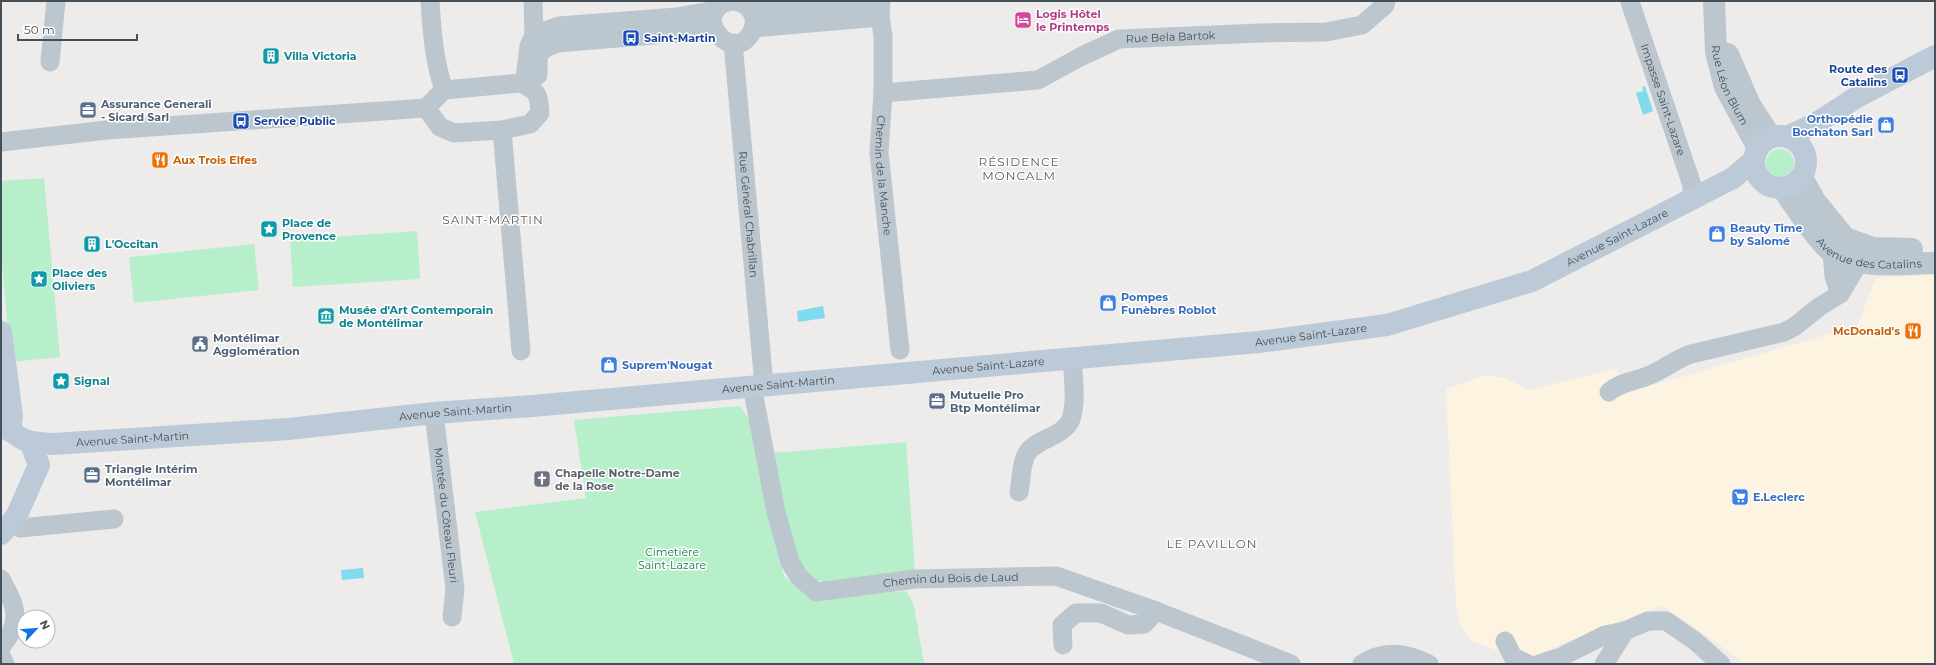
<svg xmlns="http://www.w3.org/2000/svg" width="1936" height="665" viewBox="0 0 1936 665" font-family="Montserrat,sans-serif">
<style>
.commercial{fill:#fcf3e1}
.green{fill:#b6efca}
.water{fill:#81dbee}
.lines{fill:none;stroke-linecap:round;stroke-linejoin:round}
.minor{stroke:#bbc6cf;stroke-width:19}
.tertiary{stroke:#bbc6cf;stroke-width:22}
.secondary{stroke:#bcc9d6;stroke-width:22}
.labels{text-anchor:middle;stroke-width:3;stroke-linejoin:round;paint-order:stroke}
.hotel-label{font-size:11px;font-weight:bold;fill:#b23c85;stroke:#fff;text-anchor:start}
.street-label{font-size:11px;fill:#434f59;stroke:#fff}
.transit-label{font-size:11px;font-weight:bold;fill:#164399;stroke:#fff;text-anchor:start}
.culture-label{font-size:11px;font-weight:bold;fill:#0d838f;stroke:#fff;text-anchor:start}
.service-label{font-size:11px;font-weight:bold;fill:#4e5e75;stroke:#fff;text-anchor:start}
.shop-label{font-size:11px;font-weight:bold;fill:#366cbe;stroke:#fff;text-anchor:start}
.food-label{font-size:11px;font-weight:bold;fill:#c56008;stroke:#fff;text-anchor:start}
.worship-label{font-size:11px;font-weight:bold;fill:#5b616d;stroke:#fff;text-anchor:start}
.park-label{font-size:11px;fill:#137b43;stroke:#fff}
.neighbourhood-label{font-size:12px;letter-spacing:1px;fill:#585c60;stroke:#fff}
</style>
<rect width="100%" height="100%" fill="#eeebeb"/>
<path class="commercial" d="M1935,275V664H1747L1663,606L1592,631L1523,661L1470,640L1460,623L1456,604L1446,389L1486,375L1506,378L1528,390L1616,369L1626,393L1857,326L1876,278Z"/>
<path class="green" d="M1766 163a14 14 0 1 1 28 0a14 14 0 1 1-28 0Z
M44,178L60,357L11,362L1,252V181Z
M417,231L420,279L293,287L290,240Z
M254,244L259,290L134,303L129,257Z
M740,406L749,419L784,576L804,594L819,599L906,591L914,605L924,664H514L475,512L586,498L574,420Z
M906,442L915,571L825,581L810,580L794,556L772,453Z"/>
<path class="water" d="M1645,86L1653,111L1643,115L1636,93L1643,91L1642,87Z
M823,306L825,318L798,322L797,311Z
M363,568L364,578L342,580L341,570Z"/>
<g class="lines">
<g class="minor">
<path d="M430,1C432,32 434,61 444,90"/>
<path d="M533,1L534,35"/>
<path d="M732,1C688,9 729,65 750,35C761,19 750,3 734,1"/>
<path id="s1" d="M881,1L880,17L883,36V93L879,152L900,350"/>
<path id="s2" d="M1630,2L1692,185V198"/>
<path d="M751,11L873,1"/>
<path d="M753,28L880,17"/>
<path id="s3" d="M733,43L764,385"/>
<path d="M50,62L56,1"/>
<path d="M538,75C538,54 536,51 557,43L714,30"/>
<path d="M521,83C538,91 539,95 540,113L530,124L502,130L454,133L440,127L426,108L444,90Z"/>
<path d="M521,83L525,79L529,46L534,35L559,26L677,17L716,10"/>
<path id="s4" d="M883,93L1038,80L1082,56L1119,39L1260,33L1326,32L1362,25L1385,5L1386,1"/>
<path d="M502,130L521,351"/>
<path d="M1,142L107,130L426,108"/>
<path d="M1832,253L1834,276L1840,294"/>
<path id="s5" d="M752,386L776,512L790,562L799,577L816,592L916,579L1056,576L1156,611L1291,664"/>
<path d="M1609,392C1621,381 1638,381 1652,374C1666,368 1676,359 1691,354L1784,332L1794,327L1819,307L1840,294L1855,269L1857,262"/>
<path id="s6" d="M434,413L455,589L452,617"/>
<path d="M1019,492C1021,481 1021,465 1026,455C1034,438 1064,438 1071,419C1077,401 1073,377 1072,358"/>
<path d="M10,524L20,528L114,519"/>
<path d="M1,579C10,596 21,613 11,632C9,638 3,642 1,648"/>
<path d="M1505,641L1513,657L1528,664"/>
<path d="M1063,645L1062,625L1076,613H1101L1128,625L1144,624L1156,611"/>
<path d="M1,656L5,664"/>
<path d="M1362,664C1385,649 1406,653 1429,664"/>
<path d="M1539,664L1561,657L1605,635L1625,631"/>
<path d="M1604,664L1625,631L1648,621H1666L1695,641L1721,664"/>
</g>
<g class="tertiary">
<path id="s7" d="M1714,1L1716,52L1725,87L1758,148"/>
<path d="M1728,54L1750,105L1771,137"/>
<path d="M1802,178L1815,201L1845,238L1873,248L1912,249"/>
<path id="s8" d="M1782,188C1793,203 1819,244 1833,253C1862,270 1903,263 1935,263"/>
</g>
<g class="secondary">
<circle cx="1780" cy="162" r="26"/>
<path d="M1787,137L1815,124L1857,97L1935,56"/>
<path d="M1,332L12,416L10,431"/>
<path id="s9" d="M1,421C20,441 26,443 53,444L288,429L434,413L532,406L1259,342L1387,325L1532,281L1733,178L1754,160"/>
<path d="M1,534L16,517L39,465L31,444"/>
</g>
</g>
<defs>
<symbol id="hotel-square" viewBox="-11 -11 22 22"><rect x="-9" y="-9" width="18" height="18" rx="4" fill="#d1479c" stroke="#fff"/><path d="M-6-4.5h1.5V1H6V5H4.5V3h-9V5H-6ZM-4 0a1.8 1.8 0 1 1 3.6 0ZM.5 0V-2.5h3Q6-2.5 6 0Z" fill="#fff"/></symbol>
<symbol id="bus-square" viewBox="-11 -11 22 22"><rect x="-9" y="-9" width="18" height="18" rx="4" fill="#1a4fb4" stroke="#fff"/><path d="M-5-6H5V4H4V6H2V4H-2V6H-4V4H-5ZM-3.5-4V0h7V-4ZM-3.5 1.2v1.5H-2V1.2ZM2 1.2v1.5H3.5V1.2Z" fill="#fff"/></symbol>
<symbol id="building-square" viewBox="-11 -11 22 22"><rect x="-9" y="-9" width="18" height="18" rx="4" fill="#0f9aa8" stroke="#fff"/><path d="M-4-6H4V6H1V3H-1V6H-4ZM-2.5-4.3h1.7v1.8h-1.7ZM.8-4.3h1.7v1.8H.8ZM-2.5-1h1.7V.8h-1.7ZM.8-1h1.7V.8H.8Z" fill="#fff"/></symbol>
<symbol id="office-square" viewBox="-11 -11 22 22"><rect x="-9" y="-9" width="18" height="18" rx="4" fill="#5c6f8a" stroke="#fff"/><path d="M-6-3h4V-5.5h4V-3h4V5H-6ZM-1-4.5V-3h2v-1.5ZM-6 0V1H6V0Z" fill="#fff"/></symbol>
<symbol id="shop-square" viewBox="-11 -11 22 22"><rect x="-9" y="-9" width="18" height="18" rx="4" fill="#3f7fe0" stroke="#fff"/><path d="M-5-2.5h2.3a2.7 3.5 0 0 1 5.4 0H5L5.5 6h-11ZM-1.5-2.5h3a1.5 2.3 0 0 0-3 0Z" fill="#fff"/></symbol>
<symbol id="restaurant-square" viewBox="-11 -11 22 22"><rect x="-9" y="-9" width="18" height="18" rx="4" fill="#e8710a" stroke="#fff"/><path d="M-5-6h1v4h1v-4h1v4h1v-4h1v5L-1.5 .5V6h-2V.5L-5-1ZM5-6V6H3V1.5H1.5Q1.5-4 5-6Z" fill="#fff"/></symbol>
<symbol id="sight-square" viewBox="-11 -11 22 22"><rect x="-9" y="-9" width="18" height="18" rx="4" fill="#0f9aa8" stroke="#fff"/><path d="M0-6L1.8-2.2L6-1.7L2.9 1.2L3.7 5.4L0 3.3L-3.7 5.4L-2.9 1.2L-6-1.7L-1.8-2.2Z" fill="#fff"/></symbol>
<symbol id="museum-square" viewBox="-11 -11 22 22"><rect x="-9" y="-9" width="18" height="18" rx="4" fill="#0f9aa8" stroke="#fff"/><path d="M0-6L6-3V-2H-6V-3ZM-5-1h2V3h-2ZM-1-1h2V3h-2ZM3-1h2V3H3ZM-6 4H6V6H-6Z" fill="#fff"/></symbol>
<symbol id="civic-square" viewBox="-11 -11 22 22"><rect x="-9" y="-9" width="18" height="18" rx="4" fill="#5c6f8a" stroke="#fff"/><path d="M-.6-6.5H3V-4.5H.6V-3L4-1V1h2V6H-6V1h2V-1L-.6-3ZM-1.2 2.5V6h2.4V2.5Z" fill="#fff"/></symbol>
<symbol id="church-square" viewBox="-11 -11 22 22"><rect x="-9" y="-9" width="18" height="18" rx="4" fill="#6b7280" stroke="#fff"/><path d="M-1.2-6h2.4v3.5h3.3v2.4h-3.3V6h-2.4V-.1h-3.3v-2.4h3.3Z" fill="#fff"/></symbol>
<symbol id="supermarket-square" viewBox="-11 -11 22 22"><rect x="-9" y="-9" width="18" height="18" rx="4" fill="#3f7fe0" stroke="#fff"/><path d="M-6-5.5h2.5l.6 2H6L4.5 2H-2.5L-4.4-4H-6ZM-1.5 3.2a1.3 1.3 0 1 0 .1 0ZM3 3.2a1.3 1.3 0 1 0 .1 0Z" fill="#fff"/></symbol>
</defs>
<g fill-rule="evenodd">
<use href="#hotel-square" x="1013" y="10" width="20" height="20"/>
<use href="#bus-square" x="621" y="28" width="20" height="20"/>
<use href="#building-square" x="261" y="46" width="20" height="20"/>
<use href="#bus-square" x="1890" y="65" width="20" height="20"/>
<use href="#office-square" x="78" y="100" width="20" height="20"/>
<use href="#bus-square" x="231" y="111" width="20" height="20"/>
<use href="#shop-square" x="1876" y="115" width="20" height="20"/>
<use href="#restaurant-square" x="150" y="150" width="20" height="20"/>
<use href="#sight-square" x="259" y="219" width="20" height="20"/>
<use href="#shop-square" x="1707" y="224" width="20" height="20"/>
<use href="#building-square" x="82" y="234" width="20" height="20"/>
<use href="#sight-square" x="29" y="269" width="20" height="20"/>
<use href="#shop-square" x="1098" y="293" width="20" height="20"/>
<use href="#museum-square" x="316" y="306" width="20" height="20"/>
<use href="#restaurant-square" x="1903" y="321" width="20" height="20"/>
<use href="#civic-square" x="190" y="334" width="20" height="20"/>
<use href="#shop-square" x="599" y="355" width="20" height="20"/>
<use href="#sight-square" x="51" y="371" width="20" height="20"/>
<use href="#office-square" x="927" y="391" width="20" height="20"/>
<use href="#office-square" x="82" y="465" width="20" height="20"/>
<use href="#church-square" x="532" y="469" width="20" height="20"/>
<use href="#supermarket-square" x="1730" y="487" width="20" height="20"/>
</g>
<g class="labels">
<g class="hotel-label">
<text x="1036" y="18">Logis Hôtel<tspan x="1036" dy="13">le Printemps</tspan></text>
</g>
<g class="street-label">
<text dy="4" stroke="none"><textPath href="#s4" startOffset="298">Rue Bela Bartok</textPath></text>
<text dy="4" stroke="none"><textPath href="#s7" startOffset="87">Rue Léon Blum</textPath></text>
<text dy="4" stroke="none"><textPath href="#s2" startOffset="103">Impasse Saint-Lazare</textPath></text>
<text dy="4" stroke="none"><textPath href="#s1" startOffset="175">Chemin de la Manche</textPath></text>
<text dy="4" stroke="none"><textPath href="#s3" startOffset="172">Rue Général Chabrillan</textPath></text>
<text dy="4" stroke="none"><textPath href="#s9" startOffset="1646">Avenue Saint-Lazare</textPath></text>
<text dy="4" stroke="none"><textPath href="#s8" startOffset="118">Avenue des Catalins</textPath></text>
<text dy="4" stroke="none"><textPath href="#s9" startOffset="1322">Avenue Saint-Lazare</textPath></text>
<text dy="4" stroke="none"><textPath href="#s9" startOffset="998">Avenue Saint-Lazare</textPath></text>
<text dy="4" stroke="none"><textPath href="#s9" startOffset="787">Avenue Saint-Martin</textPath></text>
<text dy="4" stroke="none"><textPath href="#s9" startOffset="463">Avenue Saint-Martin</textPath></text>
<text dy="4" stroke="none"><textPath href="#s9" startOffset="139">Avenue Saint-Martin</textPath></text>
<text dy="4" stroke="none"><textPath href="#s6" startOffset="103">Montée du Côteau Fleuri</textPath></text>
<text dy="4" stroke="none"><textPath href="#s5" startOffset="356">Chemin du Bois de Laud</textPath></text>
</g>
<g class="transit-label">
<text x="644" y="42">Saint-Martin</text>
<text x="1887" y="73" text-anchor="end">Route des<tspan x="1887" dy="13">Catalins</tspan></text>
<text x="254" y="125">Service Public</text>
</g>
<g class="culture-label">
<text x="284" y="60">Villa Victoria</text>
<text x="282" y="227">Place de<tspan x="282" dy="13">Provence</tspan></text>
<text x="105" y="248">L'Occitan</text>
<text x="52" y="277">Place des<tspan x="52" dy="13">Oliviers</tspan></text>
<text x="339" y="314">Musée d'Art Contemporain<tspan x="339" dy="13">de Montélimar</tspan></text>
<text x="74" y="385">Signal</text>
</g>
<g class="service-label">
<text x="101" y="108">Assurance Generali<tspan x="101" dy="13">- Sicard Sarl</tspan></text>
<text x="213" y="342">Montélimar<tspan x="213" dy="13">Agglomération</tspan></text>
<text x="950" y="399">Mutuelle Pro<tspan x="950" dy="13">Btp Montélimar</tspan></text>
<text x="105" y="473">Triangle Intérim<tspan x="105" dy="13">Montélimar</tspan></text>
</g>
<g class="shop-label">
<text x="1873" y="123" text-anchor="end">Orthopédie<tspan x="1873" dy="13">Bochaton Sarl</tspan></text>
<text x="1730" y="232">Beauty Time<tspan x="1730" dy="13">by Salomé</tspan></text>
<text x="1121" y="301">Pompes<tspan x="1121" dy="13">Funèbres Roblot</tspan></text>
<text x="622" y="369">Suprem'Nougat</text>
<text x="1753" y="501">E.Leclerc</text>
</g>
<g class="food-label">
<text x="173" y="164">Aux Trois Elfes</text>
<text x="1900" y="335" text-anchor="end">McDonald's</text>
</g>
<g class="worship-label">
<text x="555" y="477">Chapelle Notre-Dame<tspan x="555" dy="13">de la Rose</tspan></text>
</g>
<g class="park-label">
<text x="672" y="556">Cimetière<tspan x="672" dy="13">Saint-Lazare</tspan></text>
</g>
<g class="neighbourhood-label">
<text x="1019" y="166">RÉSIDENCE<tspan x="1019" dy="14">MONCALM</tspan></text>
<text x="493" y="224">SAINT-MARTIN</text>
<text x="1212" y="548">LE PAVILLON</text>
</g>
</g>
<rect width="1936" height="665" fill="none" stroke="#434f59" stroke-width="4"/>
<g transform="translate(36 629) rotate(64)"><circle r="19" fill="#ffffff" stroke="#b4b9bd"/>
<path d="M0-3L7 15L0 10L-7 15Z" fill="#1374e0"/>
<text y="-6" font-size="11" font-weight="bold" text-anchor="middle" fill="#434f59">N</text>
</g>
<path d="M18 34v6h119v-6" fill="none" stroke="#434f59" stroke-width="2"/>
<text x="24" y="34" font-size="12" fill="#434f59" stroke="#ffffff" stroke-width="3" paint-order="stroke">50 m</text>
</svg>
